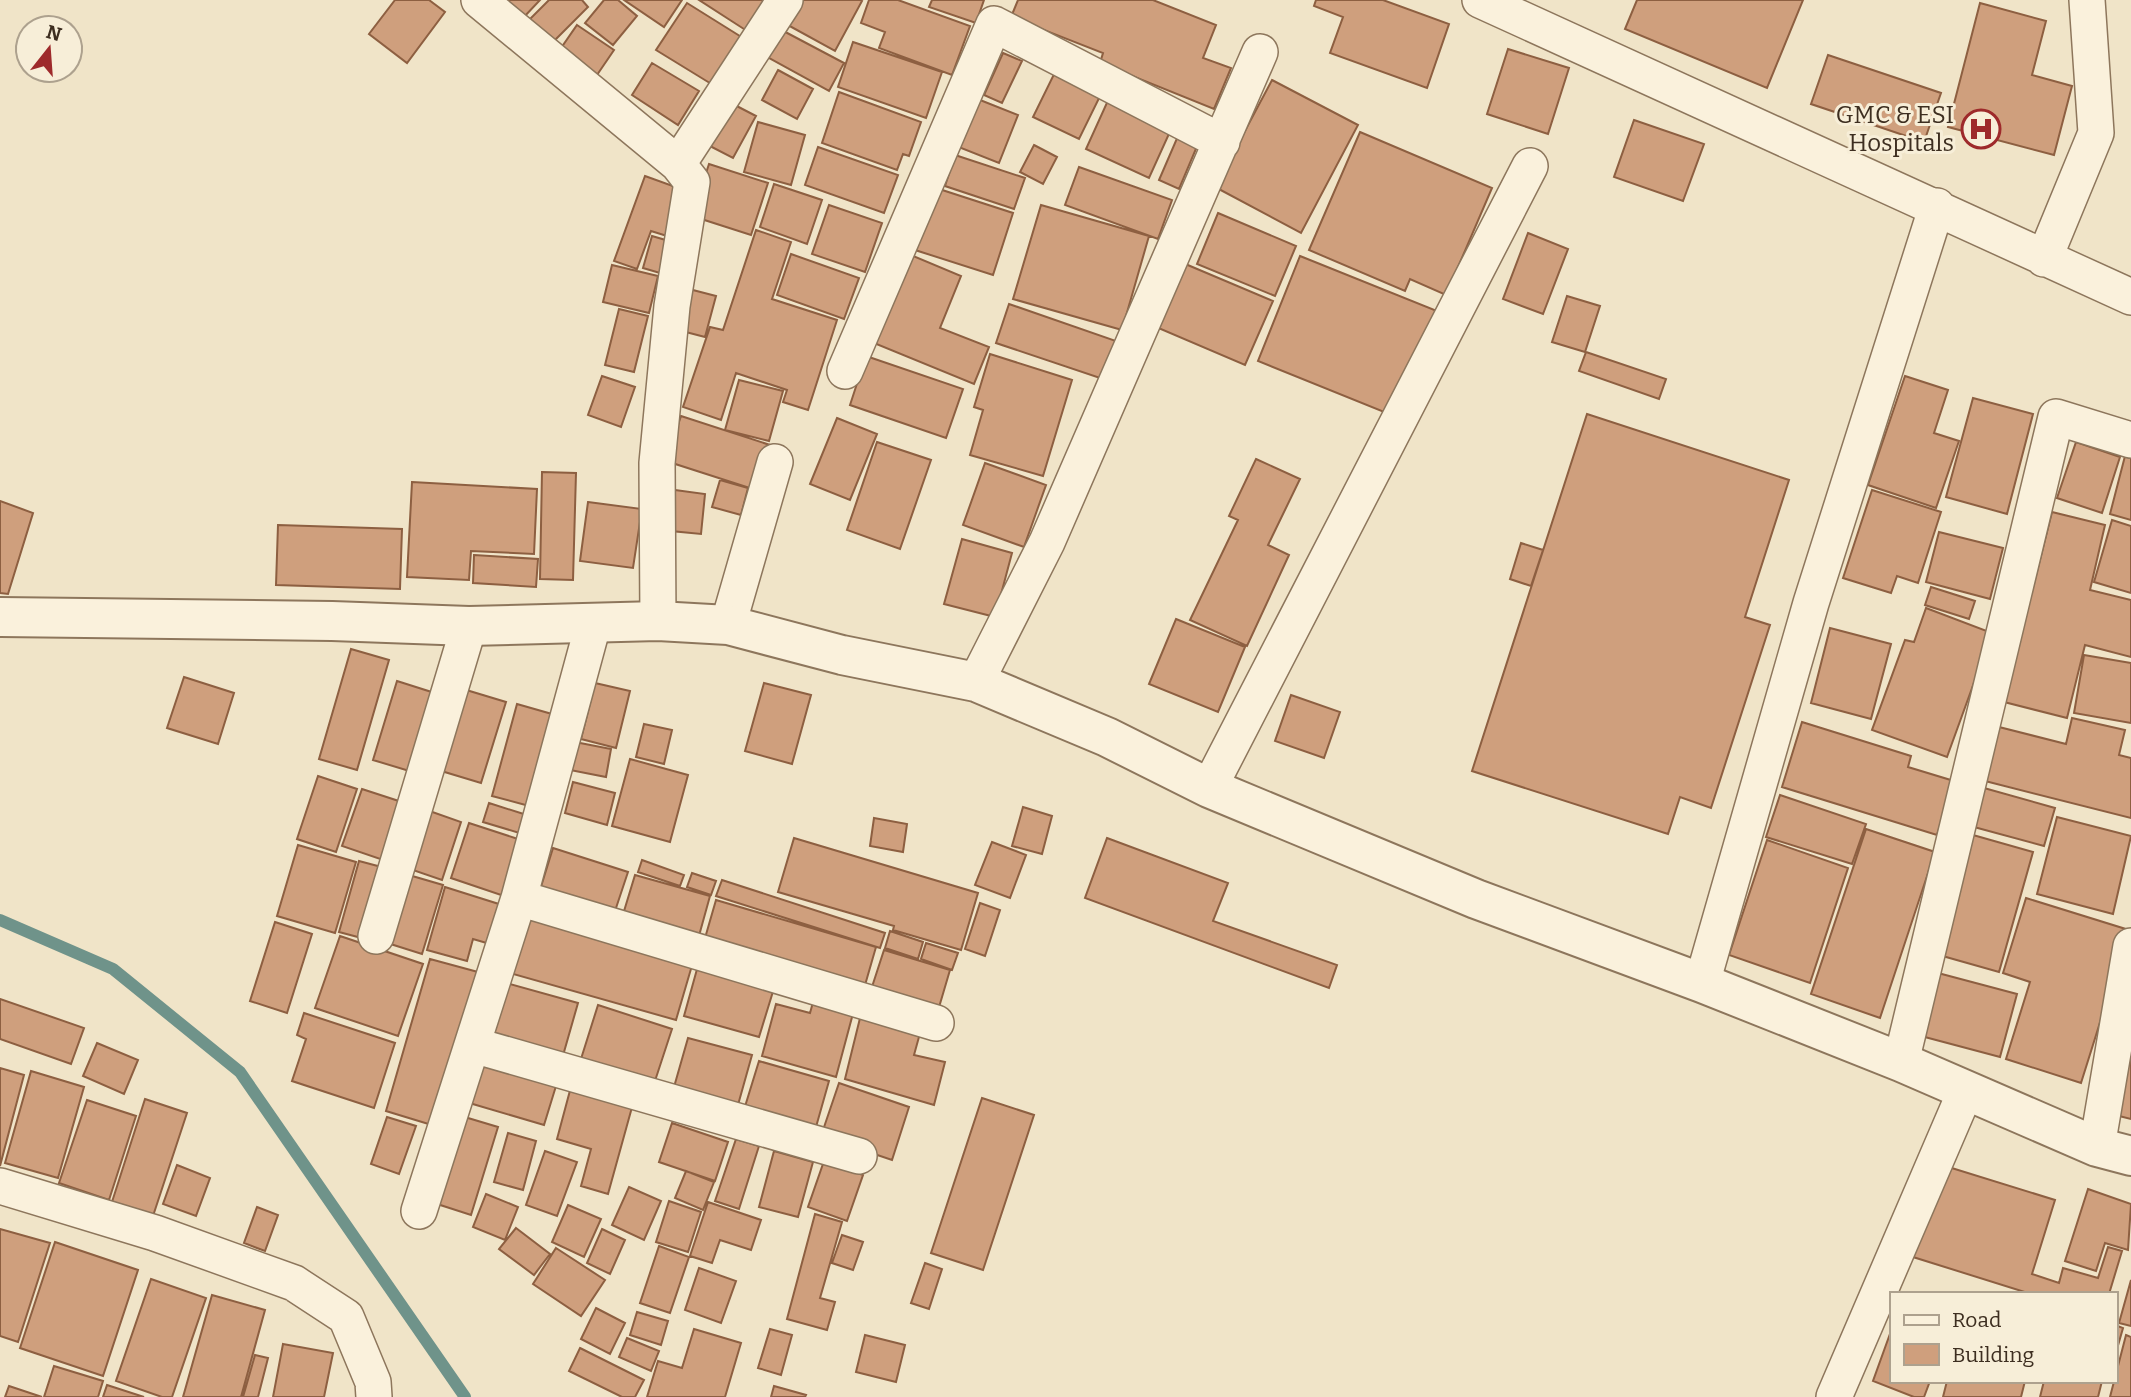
<svg xmlns="http://www.w3.org/2000/svg" width="2131" height="1397" viewBox="0 0 2131 1397" font-family="Bitter,serif">
<style>
.lines{fill:none;stroke-linecap:round;stroke-linejoin:round}
.stream{stroke:#6f938a;stroke-width:12}
.building{fill:#cf9f7d;stroke:#8d5f41;stroke-width:2}
.minor-casing{stroke:#8d765c;stroke-width:38}
.tertiary-casing{stroke:#8d765c;stroke-width:42}
.minor{stroke:#faf1dc;stroke-width:35}
.tertiary{stroke:#faf1dc;stroke-width:38}
.labels{text-anchor:middle;stroke-width:6;stroke-linejoin:round;paint-order:stroke}
.poi-label{font-size:24px;fill:#3d2e20;stroke:#f7eed8;text-anchor:end}
</style>
<rect width="100%" height="100%" fill="#f0e4c8"/>
<g class="lines">
<path class="stream" d="M0,920L113,969L240,1072L465,1397"/>
</g>
<path class="building" d="M395,0H429L445,12L407,63L369,34Z
M503,0H540L523,18Z
M549,0H582L588,7L551,44L528,21Z
M604,0H618L637,16L613,45L585,23Z
M624,0H682L664,27Z
M699,0H768L747,31Z
M800,0H860L862,1L835,51L786,24Z
M869,0H898L970,26L952,75L879,48L885,32L861,23Z
M932,0H984L976,23L929,7Z
M1018,0H1153L1216,25L1203,58L1231,68L1214,109L1100,63L1103,53L1011,17Z
M1316,0H1383L1449,24L1427,88L1330,53L1343,17L1314,6Z
M1637,0H1803L1767,88L1625,29Z
M687,3L743,38L713,85L656,50Z
M1980,3L2046,21L2032,75L2072,86L2054,155L1948,127Z
M577,25L614,50L597,75L559,51Z
M774,26L844,63L829,91L760,53Z
M853,42L942,72L926,118L838,87Z
M1508,49L1569,68L1548,134L1487,114Z
M1003,53L1022,61L1002,103L984,95Z
M1828,55L1941,93L1924,142L1811,104Z
M652,63L699,91L678,125L632,95Z
M1059,64L1105,86L1079,139L1033,117Z
M778,70L813,89L797,119L762,100Z
M1272,80L1358,125L1301,233L1215,187Z
M839,92L921,122L909,156L903,154L897,170L822,143Z
M1110,96L1173,125L1149,178L1086,149Z
M975,98L1018,115L999,163L956,146Z
M729,102L756,116L733,158L706,144Z
M1634,120L1704,144L1683,201L1614,177Z
M758,122L805,135L791,185L744,172Z
M1360,132L1492,188L1446,295L1410,279L1405,291L1309,250Z
M1178,136L1198,144L1179,189L1159,180Z
M1034,145L1057,157L1043,184L1020,172Z
M818,147L898,175L884,213L805,185Z
M955,155L1025,178L1014,209L945,186Z
M709,164L768,183L751,235L692,216Z
M1079,167L1172,200L1158,239L1065,205Z
M645,176L684,190L667,236L651,231L637,269L614,261Z
M774,184L822,200L807,244L760,227Z
M936,188L1013,213L993,275L915,250Z
M829,205L882,223L865,272L812,254Z
M1041,205L1149,236L1122,330L1013,299Z
M1218,213L1296,246L1275,296L1197,264Z
M756,230L791,242L772,299L837,320L808,410L783,402L787,390L736,373L721,420L683,407L710,327L723,330Z
M1528,233L1568,249L1543,314L1503,299Z
M652,236L669,241L660,273L643,268Z
M906,253L961,276L940,328L989,347L974,384L869,341Z
M791,254L859,278L844,319L777,295Z
M1300,256L1437,311L1394,416L1258,361Z
M1183,263L1273,301L1245,365L1156,327Z
M612,265L658,276L649,313L603,302Z
M689,289L716,296L705,337L678,330Z
M1567,296L1600,306L1585,352L1552,342Z
M1009,304L1116,341L1103,379L996,343Z
M619,309L648,316L634,372L605,365Z
M1586,352L1666,379L1659,399L1579,371Z
M990,354L1072,380L1043,476L970,455L983,410L974,407Z
M866,356L963,389L946,438L850,405Z
M602,376L635,387L621,427L588,415Z
M1905,376L1948,390L1934,433L1959,441L1936,508L1868,485Z
M739,380L783,391L769,441L725,430Z
M1973,398L2033,414L2007,514L1946,497Z
M1587,414L1789,480L1745,617L1770,625L1711,808L1680,797L1668,834L1472,771Z
M681,416L773,446L759,491L666,461Z
M837,418L877,434L850,500L810,484Z
M877,442L931,460L900,549L847,530Z
M2076,442L2120,457L2102,513L2057,498Z
M2125,456L2131,458V520L2110,514Z
M1256,459L1300,479L1268,545L1289,555L1247,646L1190,620L1238,520L1229,516Z
M985,463L1046,485L1024,547L963,525Z
M542,472L576,473L573,580L540,579Z
M720,480L748,488L741,515L712,507Z
M412,482L537,489L534,554L471,551L469,580L407,577Z
M675,490L705,494L701,534L671,531Z
M1872,490L1941,512L1918,583L1897,576L1891,593L1843,578Z
M0,501L33,513L8,594L0,593Z
M588,502L642,509L633,568L580,561Z
M2052,512L2105,525L2090,590L2131,600V657L2085,645L2067,718L2004,702Z
M2112,520L2131,526V593L2094,582Z
M278,525L402,529L400,589L276,585Z
M1939,532L2003,548L1990,599L1926,582Z
M962,539L1012,553L995,617L944,604Z
M1521,543L1543,550L1531,586L1510,579Z
M474,555L538,559L536,587L473,583Z
M1931,587L1975,601L1969,619L1925,605Z
M1926,608L1992,633L1947,757L1872,730L1905,640L1914,642Z
M1176,619L1245,647L1218,712L1149,684Z
M1830,628L1891,644L1871,719L1811,703Z
M351,649L389,660L357,770L319,759Z
M2084,655L2131,663V723L2074,713Z
M184,677L234,693L218,744L167,728Z
M397,681L441,695L416,773L373,760Z
M595,683L630,691L616,748L581,739Z
M764,683L811,695L792,764L745,751Z
M463,689L506,702L481,783L438,770Z
M1291,695L1340,712L1324,758L1275,741Z
M517,704L559,716L533,807L492,796Z
M2072,718L2125,730L2119,755L2131,758V818L1985,781L1999,727L2066,744Z
M1802,722L1911,756L1908,767L1954,781L1937,835L1782,787Z
M644,724L672,730L664,764L636,757Z
M575,742L611,749L606,777L570,770Z
M630,759L688,775L670,842L612,826Z
M318,776L357,789L336,852L297,839Z
M573,782L615,793L607,825L565,813Z
M1984,788L2055,808L2044,846L1974,827Z
M362,789L411,805L392,863L342,846Z
M1780,795L1866,824L1852,864L1766,837Z
M489,803L533,817L526,835L483,822Z
M1023,807L1052,816L1042,854L1012,846Z
M421,808L461,822L442,880L401,866Z
M2057,817L2131,836L2113,914L2037,894Z
M874,818L907,824L903,852L870,846Z
M469,823L521,840L504,896L451,878Z
M1866,829L1935,852L1880,1018L1811,994Z
M1973,835L2033,852L1999,972L1939,955Z
M794,838L978,893L961,950L893,930L894,926L778,892Z
M1107,838L1228,883L1213,921L1337,965L1329,988L1085,898Z
M1767,840L1848,868L1810,983L1729,955Z
M992,842L1026,855L1010,898L975,885Z
M298,845L356,862L335,933L277,916Z
M553,848L628,872L613,917L539,893Z
M642,860L684,875L680,886L638,872Z
M359,861L389,869L369,940L339,932Z
M402,873L443,885L422,954L381,941Z
M692,873L716,881L711,895L687,887Z
M635,875L710,896L697,943L621,921Z
M722,880L885,933L880,948L716,896Z
M445,887L502,905L490,944L473,939L467,961L427,950Z
M2026,898L2129,930L2081,1083L2006,1059L2030,982L2003,973Z
M716,900L876,947L863,992L703,945Z
M980,903L1000,910L985,956L965,949Z
M523,914L693,962L676,1020L506,972Z
M275,922L312,934L287,1013L250,1001Z
M890,931L923,942L918,959L885,948Z
M340,936L423,964L398,1036L315,1008Z
M926,943L958,953L952,970L921,959Z
M884,950L950,970L937,1014L870,993Z
M430,959L478,972L435,1126L386,1111Z
M699,962L775,985L759,1037L684,1016Z
M1938,973L2017,994L2000,1057L1921,1036Z
M506,983L578,1003L562,1059L491,1038Z
M815,995L855,1006L836,1077L762,1056L776,1004L810,1013Z
M0,999L84,1028L71,1064L0,1039Z
M598,1005L672,1029L653,1087L580,1062Z
M862,1010L922,1026L914,1055L945,1062L934,1105L845,1079Z
M304,1013L395,1043L374,1108L292,1081L306,1039L297,1035Z
M688,1038L752,1055L736,1112L672,1094Z
M97,1043L138,1060L124,1094L83,1076Z
M2131,1055V1119L2115,1115Z
M759,1061L829,1081L814,1134L743,1113Z
M478,1063L556,1086L544,1125L466,1102Z
M0,1068L24,1075L0,1166Z
M31,1071L84,1087L58,1178L5,1163Z
M572,1083L634,1100L608,1194L581,1186L591,1149L557,1139Z
M839,1083L909,1107L892,1160L821,1136Z
M982,1098L1034,1115L983,1270L931,1253Z
M145,1099L187,1113L152,1219L111,1205Z
M87,1100L136,1116L109,1200L59,1183Z
M458,1115L498,1127L471,1215L431,1202Z
M387,1117L416,1126L399,1174L371,1164Z
M672,1123L728,1142L715,1181L659,1162Z
M508,1133L536,1141L523,1190L494,1182Z
M736,1139L759,1146L739,1209L715,1201Z
M545,1151L577,1162L557,1216L526,1205Z
M774,1151L813,1162L798,1217L759,1207Z
M824,1161L863,1175L847,1221L808,1207Z
M177,1165L210,1178L196,1216L163,1204Z
M1942,1165L2055,1200L2032,1274L2059,1283L2063,1268L2098,1278L2108,1247L2122,1251L2109,1294H2031L1913,1257Z
M686,1171L714,1182L703,1210L675,1198Z
M629,1187L661,1201L644,1240L612,1225Z
M2088,1189L2131,1204L2128,1250L2105,1243L2096,1271L2065,1261Z
M486,1194L518,1207L505,1240L473,1227Z
M669,1201L701,1212L688,1252L656,1242Z
M708,1202L761,1220L751,1250L720,1240L712,1263L690,1256Z
M568,1205L601,1219L584,1257L552,1242Z
M257,1207L278,1215L265,1251L244,1243Z
M815,1214L842,1222L820,1298L835,1302L827,1330L787,1319Z
M516,1228L550,1254L534,1275L499,1249Z
M0,1229L50,1243L18,1342L0,1336Z
M602,1229L625,1240L610,1274L587,1263Z
M842,1235L863,1242L853,1270L832,1263Z
M55,1242L138,1270L103,1376L20,1348Z
M659,1246L689,1257L670,1313L640,1303Z
M556,1248L605,1280L581,1316L533,1284Z
M925,1263L942,1269L929,1309L911,1303Z
M699,1268L736,1281L721,1323L685,1310Z
M151,1279L206,1298L172,1397H162L116,1381Z
M2131,1280V1326L2119,1323Z
M212,1295L265,1310L241,1397H183Z
M596,1308L625,1323L610,1354L581,1339Z
M637,1312L668,1321L661,1345L630,1335Z
M2115,1325L2123,1328L2115,1356Z
M694,1329L741,1343L725,1397H647L658,1361L682,1368Z
M770,1329L792,1335L781,1375L758,1368Z
M1891,1331V1381H1930L1924,1397H1914L1873,1381Z
M865,1335L905,1345L896,1382L856,1372Z
M2126,1335L2131,1337V1397H2110Z
M627,1338L659,1351L651,1371L619,1357Z
M283,1344L333,1353L324,1397H273Z
M580,1348L644,1380L635,1397H622L569,1371Z
M255,1355L268,1358L258,1397H243Z
M54,1366L103,1381L98,1397H44Z
M1947,1381H2025L2021,1397H1943Z
M2044,1381H2102L2098,1397H2040Z
M107,1385L144,1397H103Z
M9,1386L42,1397H5Z
M774,1386L806,1395L805,1397H771Z"/>
<g class="lines">
<defs>
<path id="minor" d="M479,0L678,164L692,182L672,306L657,463L658,621
M1480,0L2131,297
M678,164L785,0
M2044,259L2096,133L2087,0
M845,371L994,24L1222,142
M728,625L775,462
M976,682L1047,542L1260,52
M1209,788L1530,166
M519,898L936,1023
M376,936L469,626
M1702,983L1811,603L1937,206
M473,1045L859,1156
M1901,1062L2056,417L2131,440
M2097,1147L2131,946
M0,1186L155,1233L294,1283L346,1317L373,1382L374,1397
M419,1211L519,898L593,625
M1834,1397L1966,1090"/>
<path id="tertiary" d="M0,617L332,621L469,626L658,621L728,625L842,655L976,682L1107,737L1209,788L1476,899L1702,983L1901,1062L2097,1147L2131,1156"/>
</defs>
<use href="#minor" class="minor-casing"/>
<use href="#tertiary" class="tertiary-casing"/>
<use href="#minor" class="minor"/>
<use href="#tertiary" class="tertiary"/>
</g>
<defs>
<symbol id="hospital-ring" viewBox="-11 -11 22 22"><circle r="9.5" fill="#f7eed8" stroke="#9e2a2b" stroke-width="1.5"/><path d="M-5-5h3v3.5h4V-5h3V5h-3V1.5h-4V5h-3Z" fill="#9e2a2b"/></symbol>
</defs>
<g fill-rule="evenodd">
<use href="#hospital-ring" x="1959" y="107" width="44" height="44"/>
</g>
<g class="labels">
<g class="poi-label">
<text x="1954" y="123">GMC &amp; ESI<tspan x="1954" dy="28">Hospitals</tspan></text>
</g>
</g>
<rect x="1890" y="1292" width="228" height="91" fill="#f7eed8" stroke="#ada18e" stroke-width="2"/>
<rect x="1904" y="1315" width="35" height="10" fill="#faf1dc" stroke="#ada18e" stroke-width="2"/>
<text x="1952" y="1327" font-size="21" fill="#3d2e20">Road</text>
<rect x="1904" y="1344" width="35" height="21" fill="#cf9f7d" stroke="#ada18e" stroke-width="2"/>
<text x="1952" y="1362" font-size="21" fill="#3d2e20">Building</text>
<g transform="translate(49 49) rotate(17)"><circle r="33" fill="#f7eed8" stroke="#ada18e" stroke-width="2"/>
<path d="M0-5L12 26L0 18L-12 26Z" fill="#9e2a2b"/>
<text y="-10" font-size="19" font-weight="bold" text-anchor="middle" fill="#3d2e20">N</text>
</g>
</svg>
